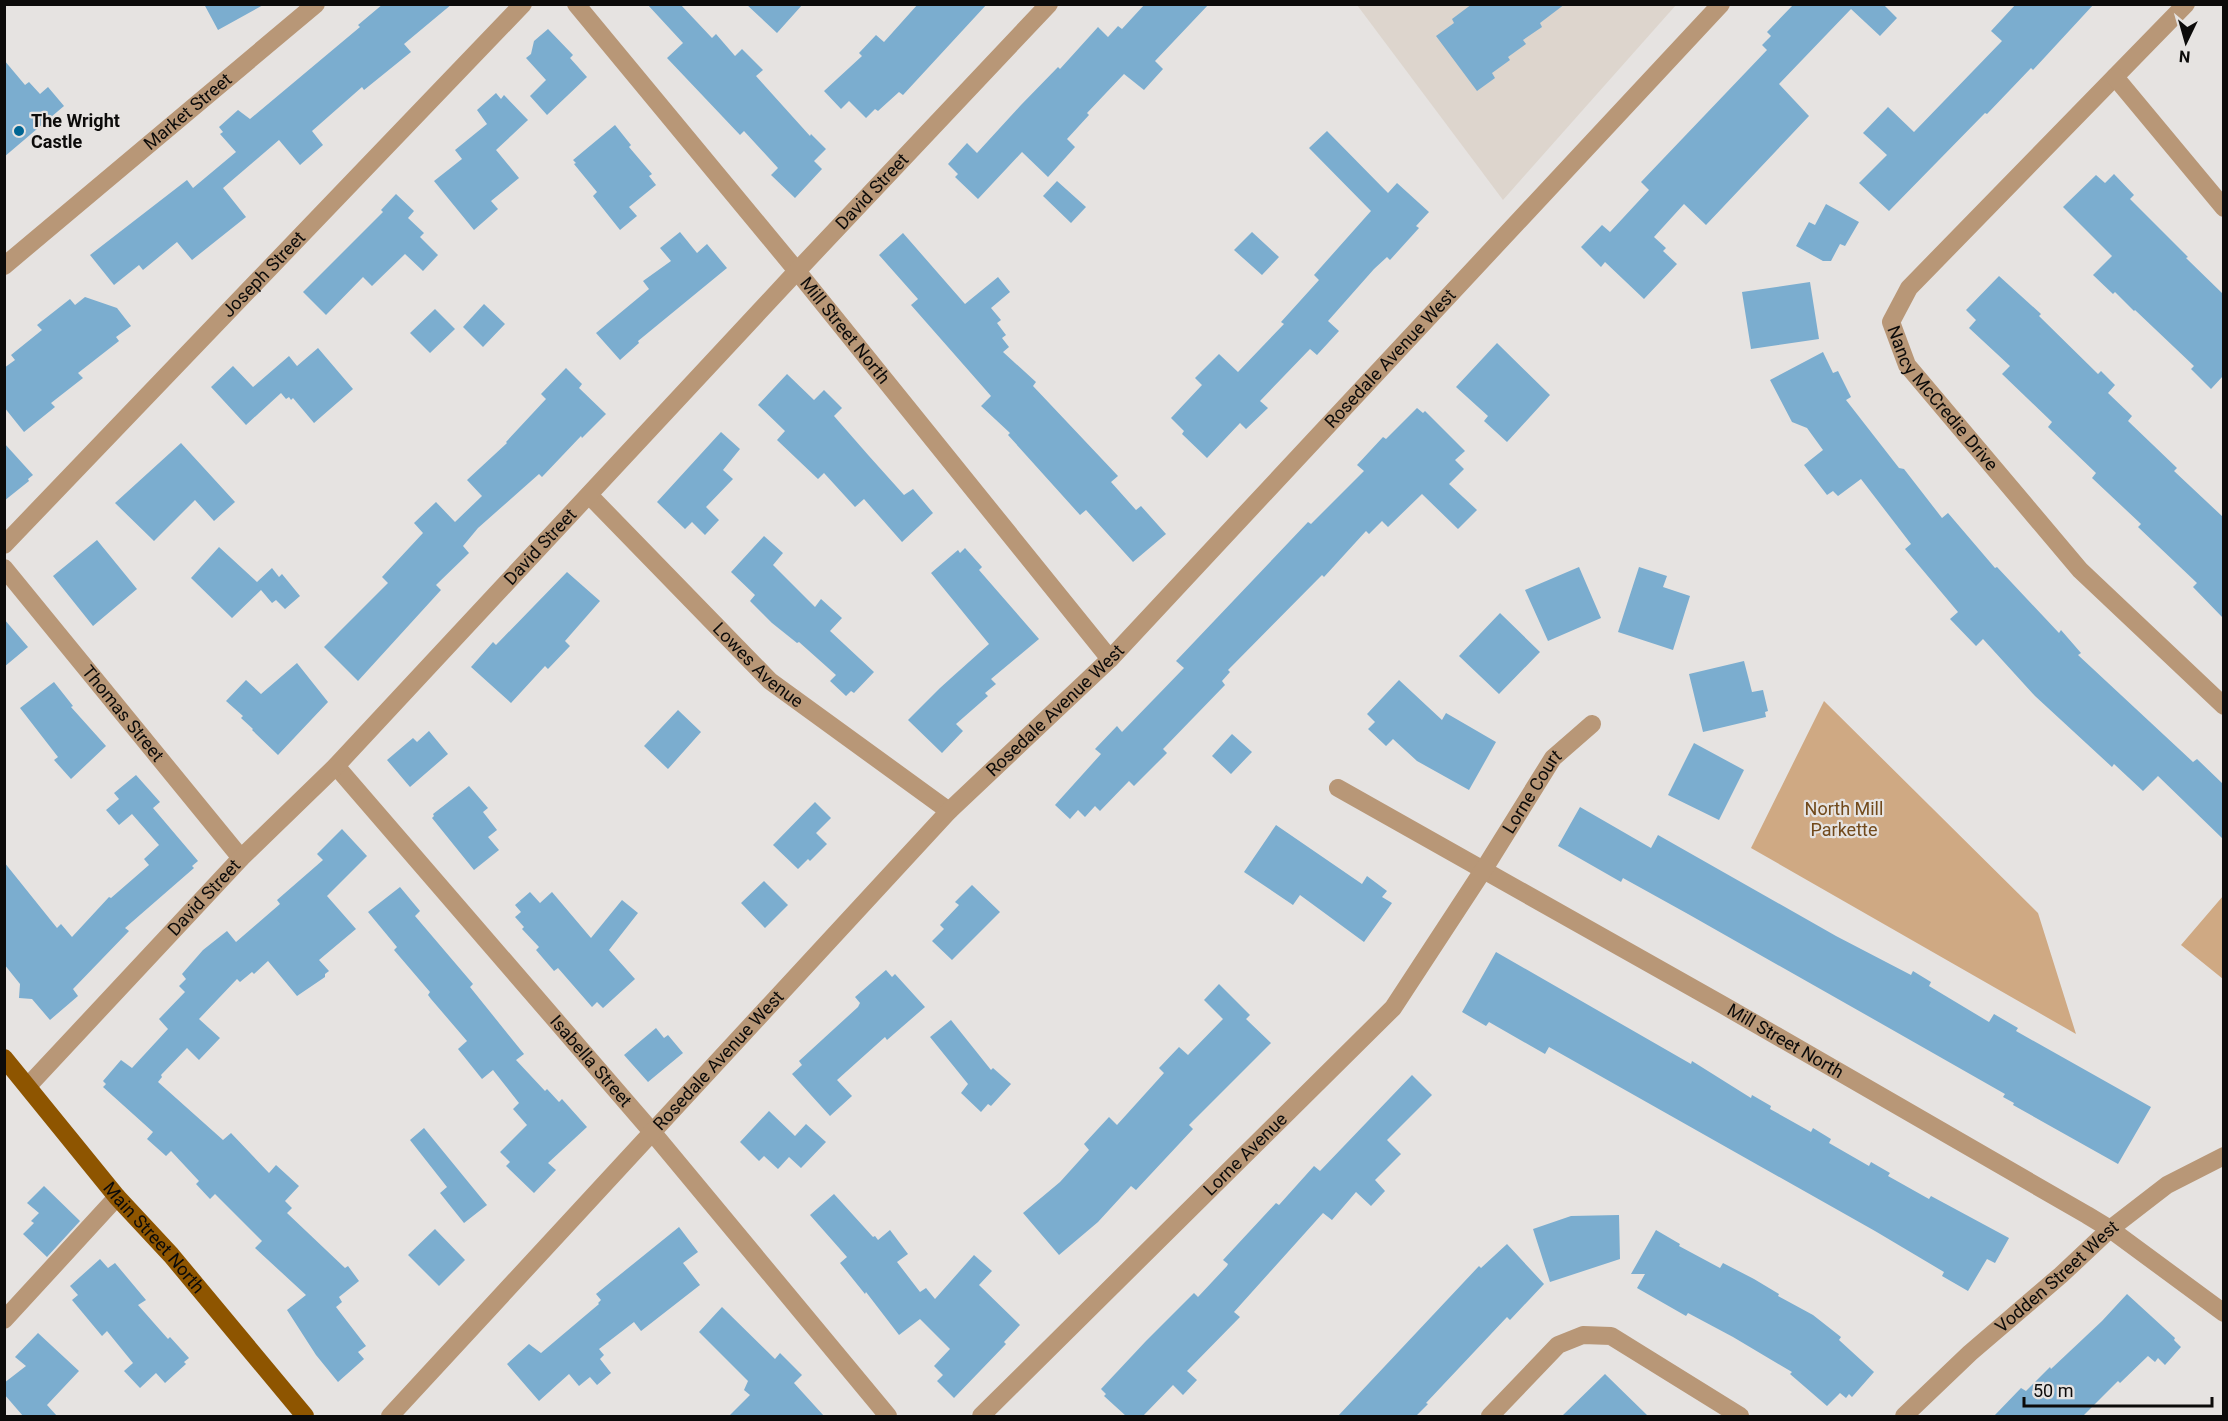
<svg xmlns="http://www.w3.org/2000/svg" width="2228" height="1421" viewBox="0 0 2228 1421" font-family="Roboto,sans-serif">
<style>
.built{fill:#ddd5cd}
.green{fill:#cfa983}
.building{fill:#7badcf}
.lines{fill:none;stroke-linecap:round;stroke-linejoin:round}
.minor{stroke:#b89777;stroke-width:18}
.tertiary{stroke:#b89777;stroke-width:18}
.primary{stroke:#8e5500;stroke-width:18}
.poi-dot{fill:#006593;stroke:#e6e3e1;stroke-width:2}
.labels{text-anchor:middle;stroke-width:4.5;stroke-linejoin:round;paint-order:stroke}
.street-label{font-size:18px;fill:#0c0b0a;stroke:#e6e3e1}
.poi-label{font-size:18px;font-weight:bold;fill:#0c0b0a;stroke:#e6e3e1;text-anchor:start}
.park-label{font-size:18px;fill:#71491b;stroke:#e6e3e1}
</style>
<rect width="100%" height="100%" fill="#e6e3e1"/>
<path class="built" d="M1357,5H1676L1503,200Z"/>
<path class="green" d="M1824,701L2038,913L2076,1034L1751,848Z
M2223,896V979L2181,945Z"/>
<path class="building" d="M204,4H265L218,30Z
M383,4H452L404,44L411,52L364,90L362,87L312,131L323,145L300,165L279,140L223,188L246,217L192,260L177,242L143,270L139,265L114,285L90,255L187,180L193,188L236,152L220,134L223,132L219,127L238,110L250,119L360,27L358,25Z
M647,4H680L712,38L716,34L735,56L742,49L763,70L756,76L810,136L811,134L826,149L814,161L822,169L795,198L771,175L778,168L744,131L740,135L667,58L683,43Z
M746,4H803L777,33Z
M918,4H987L903,95L899,92L878,111L875,109L866,118L849,101L841,109L824,91L862,56L859,53L876,35L884,42Z
M1145,4H1209L1155,61L1163,69L1144,90L1124,74L1087,113L1089,115L1067,139L1075,147L1048,177L1022,152L978,199L955,177L958,174L948,164L967,143L977,153L1021,105L1058,67L1060,69L1098,27L1108,37L1118,26L1122,29Z
M1472,4H1565L1540,23L1542,27L1523,40L1526,44L1508,57L1510,60L1492,73L1495,78L1477,91L1436,36L1454,23L1452,19Z
M1794,4H1883L1897,18L1880,36L1851,9L1779,84L1809,116L1706,225L1684,204L1654,237L1666,248L1663,251L1677,264L1644,299L1605,262L1601,267L1581,247L1602,225L1610,232L1649,190L1641,182L1767,50L1762,45L1771,36L1767,32Z
M2016,4H2094L2033,70L2031,68L1987,114L1985,113L1889,211L1859,183L1887,155L1863,133L1888,107L1914,132L2002,41L1991,31Z
M548,29L573,55L570,58L587,77L547,115L530,96L546,80L526,58L531,54L534,41Z
M4,60L25,85L29,82L40,94L48,87L64,106L4,157Z
M496,93L501,99L504,95L528,120L496,150L519,178L491,201L498,209L474,230L434,181L462,159L455,150L487,124L477,110Z
M615,125L631,145L629,147L652,174L649,176L656,185L629,207L637,216L620,230L593,196L597,192L574,164L576,163L573,160Z
M1327,131L1388,193L1397,183L1429,212L1416,226L1419,228L1390,260L1387,257L1374,269L1328,321L1339,331L1317,355L1310,349L1260,401L1268,408L1246,429L1240,423L1207,458L1182,434L1184,431L1171,418L1202,385L1195,378L1219,354L1238,372L1284,324L1281,322L1319,280L1314,275L1371,211L1309,148Z
M2114,174L2134,195L2130,199L2188,257L2186,258L2223,294V376L2211,389L2191,369L2194,366L2135,310L2134,311L2115,292L2113,294L2093,275L2112,256L2063,207L2096,175L2105,183Z
M1057,181L1086,207L1071,223L1043,196Z
M396,194L414,211L408,218L424,233L420,237L438,255L423,271L405,254L372,286L363,277L326,315L303,292L383,212L381,210Z
M1826,204L1859,222L1845,246L1840,244L1831,261H1823L1796,246L1809,222L1815,225Z
M680,232L697,253L707,244L727,268L638,341L639,343L620,360L596,333L649,289L643,281L671,261L660,248Z
M1252,232L1279,257L1262,275L1234,250Z
M903,233L965,304L998,277L1010,292L991,308L1001,320L997,323L1006,335L1002,338L1009,347L1003,352L1036,382L1033,386L1118,476L1111,482L1136,510L1141,506L1166,534L1133,562L1086,510L1080,515L1008,435L1010,433L981,406L991,396L911,305L918,299L879,255Z
M1999,276L2041,314L2039,316L2098,374L2101,371L2115,385L2108,393L2132,416L2128,421L2177,468L2174,471L2223,517V618L2193,587L2197,583L2138,527L2141,524L2092,478L2096,473L2048,427L2052,422L2002,374L2010,366L1969,328L1976,320L1966,310Z
M1810,282L1819,339L1751,349L1742,292Z
M85,297L117,308L131,326L116,337L119,341L78,373L83,378L51,403L55,407L24,432L4,407V368L15,360L11,355L42,330L37,325L70,299L75,305Z
M484,304L505,324L483,347L463,327Z
M435,309L455,329L430,353L410,333Z
M1497,343L1550,395L1507,442L1484,421L1488,416L1456,387Z
M318,348L353,389L314,423L293,398L291,400L289,397L286,399L281,393L246,425L211,387L233,366L253,387L289,356L297,366Z
M1823,352L1833,373L1838,371L1851,397L1846,400L1899,468L1904,469L1942,518L1948,513L1995,568L1997,567L2059,633L2061,630L2081,653L2078,655L2193,762L2197,759L2223,784V839L2158,776L2143,791L2114,764L2112,767L2035,696L1983,639L1976,646L1950,619L1958,612L1905,549L1911,544L1861,479L1838,496L1833,491L1827,495L1804,465L1823,450L1807,428L1792,422L1770,380Z
M566,368L582,384L579,388L606,414L582,438L581,436L542,477L539,474L478,528L463,546L469,553L436,585L441,590L358,681L324,647L388,583L382,577L423,533L414,523L436,502L455,522L482,496L467,480L507,443L506,442L546,399L541,394Z
M787,374L814,400L824,390L842,408L834,416L869,456L904,495L913,489L933,513L902,542L864,499L855,507L824,473L818,479L777,440L785,431L758,405Z
M1417,408L1423,413L1425,411L1465,451L1455,460L1464,469L1449,484L1477,510L1458,529L1422,494L1388,527L1382,521L1369,534L1366,531L1324,577L1322,575L1228,670L1230,672L1222,681L1225,685L1163,749L1167,753L1134,786L1129,781L1100,811L1095,806L1085,817L1078,810L1070,819L1055,805L1101,754L1095,749L1117,726L1122,732L1184,668L1176,661L1308,522L1311,524L1364,471L1357,465L1383,437L1386,439Z
M721,432L740,449L723,470L733,479L706,507L719,520L705,535L692,522L685,529L657,502Z
M4,443L33,475L28,479L29,481L4,501Z
M181,443L235,502L214,521L195,500L154,541L115,503Z
M764,536L783,553L773,565L815,607L821,599L842,618L830,631L874,672L854,693L851,691L846,696L830,681L836,675L799,642L797,643L772,623L750,601L755,595L731,572Z
M97,540L137,589L93,626L53,576Z
M219,547L257,582L272,568L279,577L282,574L300,596L285,609L276,600L272,603L261,590L232,618L191,578Z
M965,548L982,567L979,570L1039,639L991,679L996,684L985,693L988,696L956,724L963,731L942,753L908,720L940,688L989,644L931,573L958,550L960,553Z
M1579,567L1601,618L1548,641L1525,590Z
M1639,567L1667,576L1663,587L1690,596L1673,650L1618,632Z
M567,572L600,601L565,641L570,646L548,669L545,666L511,703L471,667L493,642L496,645Z
M1500,613L1540,652L1499,694L1459,656Z
M4,619L28,647L4,667Z
M1744,661L1752,692L1763,690L1768,711L1765,712L1766,717L1703,732L1689,674Z
M297,663L328,702L278,755L252,730L253,729L241,718L243,716L226,701L246,680L261,694Z
M1399,680L1442,720L1446,713L1496,742L1469,790L1417,761L1393,739L1386,746L1368,729L1375,722L1367,714Z
M54,682L73,706L71,707L106,746L71,779L54,760L58,757L20,708Z
M678,710L701,732L668,769L644,746Z
M429,731L448,754L410,787L387,760L413,738L417,742Z
M1232,734L1252,752L1231,774L1212,756Z
M1694,743L1744,770L1719,820L1668,795Z
M136,775L160,802L153,808L198,861L192,866L194,868L125,928L129,931L73,989L78,996L50,1020L32,999L19,998L20,984L4,964V862L57,928L61,924L72,937L109,897L111,898L149,865L144,859L159,845L132,814L119,825L106,810L119,799L114,793Z
M469,786L488,808L483,812L497,830L488,837L499,850L474,870L432,818L434,816L433,814Z
M815,802L831,818L816,833L827,844L810,861L808,859L798,869L773,845Z
M1580,807L1651,848L1658,835L1836,936L1911,975L1913,971L1931,982L1929,986L1989,1022L1994,1014L2018,1028L2016,1031L2151,1107L2118,1164L2013,1105L2014,1103L2003,1097L2005,1094L1875,1020L1688,914L1623,878L1621,882L1558,846Z
M1276,825L1362,884L1367,876L1387,891L1382,897L1392,903L1364,942L1300,895L1293,905L1244,872Z
M342,829L367,856L327,896L356,929L319,960L329,971L325,974V977L297,996L268,961L254,974L252,972L240,982L237,979L199,1019L220,1038L199,1060L187,1048L161,1075L162,1077L158,1082L223,1140L231,1133L269,1173L276,1165L299,1186L285,1201L292,1208L287,1213L345,1268L348,1266L359,1281L339,1297L342,1302L336,1307L366,1346L358,1352L364,1359L338,1382L316,1355L287,1310L306,1295L255,1248L262,1241L215,1194L210,1199L196,1184L199,1181L171,1151L166,1156L147,1139L153,1132L103,1087L106,1084L103,1081L121,1060L132,1068L168,1029L159,1019L185,992L179,986L186,979L182,974L203,950L227,931L236,942L280,904L277,900L323,860L317,854Z
M764,881L788,905L765,928L741,903Z
M972,885L1000,912L952,960L932,941L944,929L940,925L959,905L955,902Z
M400,887L420,911L415,916L473,984L470,987L524,1054L516,1060L545,1091L547,1089L559,1102L562,1099L587,1127L548,1163L556,1170L534,1193L506,1166L510,1162L500,1152L527,1125L513,1109L519,1103L493,1070L482,1079L458,1049L467,1041L431,999L428,995L430,992L394,950L397,947L368,912Z
M530,892L540,903L552,892L591,938L622,900L638,913L609,950L635,979L603,1008L597,1002L592,1007L558,968L554,971L536,950L539,947L522,929L524,927L515,917L521,912L515,905Z
M1496,952L1691,1064L1692,1061L1751,1098L1752,1095L1771,1106L1770,1109L1811,1132L1813,1128L1831,1139L1829,1143L1869,1166L1871,1162L1890,1173L1888,1176L1929,1199L1931,1196L2009,1238L1995,1263L1987,1259L1968,1291L1942,1276L1944,1272L1875,1231L1549,1047L1545,1054L1489,1022L1486,1026L1462,1012Z
M886,970L892,977L895,974L925,1007L887,1040L885,1037L837,1080L852,1096L830,1116L792,1074L802,1065L799,1061L858,1007L860,1003L855,997Z
M1219,984L1250,1015L1246,1019L1271,1043L1189,1125L1193,1129L1136,1190L1131,1186L1098,1222L1059,1255L1023,1213L1060,1182L1089,1150L1084,1144L1109,1117L1117,1125L1164,1073L1159,1068L1179,1047L1188,1055L1223,1019L1204,1000Z
M951,1020L991,1070L993,1068L1011,1084L991,1106L988,1104L981,1112L961,1093L968,1084L930,1037Z
M656,1028L664,1038L668,1035L683,1053L648,1082L624,1055Z
M1412,1075L1432,1095L1387,1140L1401,1154L1375,1180L1385,1191L1371,1206L1356,1192L1332,1220L1323,1213L1234,1312L1240,1317L1187,1371L1197,1380L1183,1395L1173,1385L1143,1416H1126L1104,1396L1106,1394L1101,1389L1146,1341L1194,1293L1198,1297L1227,1266L1228,1264L1223,1260L1276,1203L1279,1205L1314,1166L1320,1171Z
M769,1111L795,1136L806,1124L826,1142L801,1168L789,1157L778,1169L764,1156L759,1161L740,1142Z
M424,1128L487,1205L464,1223L440,1193L447,1187L410,1140Z
M44,1186L80,1221L47,1257L23,1234L34,1223L31,1221L39,1213L27,1203Z
M834,1194L873,1237L875,1236L878,1240L890,1230L908,1254L897,1262L920,1292L926,1288L935,1299L974,1255L992,1271L979,1285L1020,1325L1004,1342L1006,1344L954,1398L937,1381L943,1375L934,1366L950,1349L920,1319L899,1335L866,1292L865,1294L840,1263L847,1257L810,1215Z
M1619,1215L1620,1259L1550,1282L1533,1229L1571,1216Z
M679,1227L698,1252L683,1263L700,1285L641,1331L634,1322L599,1349L604,1355L600,1359L611,1373L597,1385L590,1377L579,1386L569,1374L539,1401L507,1364L529,1344L541,1353L599,1304L598,1303L601,1300L596,1294Z
M435,1229L465,1260L439,1286L408,1255Z
M1656,1230L1680,1244L1679,1246L1720,1268L1723,1263L1754,1279L1779,1294L1778,1296L1813,1315L1841,1337L1839,1340L1874,1372L1852,1397L1849,1394L1846,1398L1840,1393L1827,1406L1790,1374L1792,1372L1733,1337L1688,1313L1686,1316L1637,1288L1645,1274H1631Z
M1507,1244L1544,1284L1510,1320L1507,1317L1426,1403L1428,1404L1416,1416H1338L1479,1266L1481,1268Z
M100,1259L108,1268L115,1263L146,1300L138,1305L168,1339L170,1337L189,1358L184,1362L186,1364L165,1383L156,1373L140,1388L124,1371L133,1363L107,1331L102,1336L72,1300L78,1295L70,1286Z
M2127,1294L2175,1338L2174,1340L2181,1347L2165,1365L2158,1358L2155,1362L2148,1356L2120,1383L2118,1381L2083,1416H1994L2021,1388L2026,1391L2050,1367L2051,1369L2102,1321Z
M722,1307L775,1359L780,1353L802,1375L794,1383L824,1416H729L750,1395L744,1390L748,1381L699,1332Z
M38,1333L79,1371L47,1405L57,1416H23L4,1394V1383L26,1366L15,1357Z
M1605,1374L1648,1416H1562Z"/>
<g class="lines">
<g class="minor">
<path id="s1" d="M576,4L797,271L1110,659"/>
<path id="s2" d="M2186,4L1909,288L1891,322L1907,365L2080,570L2224,706"/>
<path d="M2115,77L2224,208"/>
<path id="s3" d="M4,266L316,4"/>
<path id="s4" d="M589,495L770,681L949,811"/>
<path id="s5" d="M4,545L523,4"/>
<path id="s6" d="M4,568L241,858"/>
<path id="s7" d="M336,766L653,1133L888,1416"/>
<path id="s8" d="M1338,788L1723,1005L2087,1215L2110,1229L2224,1313"/>
<path id="s9" d="M28,1086L241,858L336,766L797,271L1049,4"/>
<path d="M4,1320L117,1197"/>
<path id="s10" d="M390,1416L949,811L1110,659L1721,4"/>
<path id="s11" d="M981,1416L1393,1008L1484,869L1553,758L1592,724"/>
<path d="M1490,1416L1558,1345L1583,1335L1611,1336L1740,1416"/>
</g>
<path class="tertiary" id="s12" d="M1904,1416L1970,1353L2061,1275L2110,1229L2167,1185L2224,1156"/>
<path class="primary" id="s13" d="M4,1058L117,1197L171,1255L305,1416"/>
</g>
<circle class="poi-dot" cx="19" cy="131" r="6"/>
<g class="labels">
<g class="street-label">
<text dy="6" stroke="none"><textPath href="#s3" startOffset="240">Market Street</textPath></text>
<text dy="6" stroke="none"><textPath href="#s9" startOffset="1230">David Street</textPath></text>
<text dy="6" stroke="none"><textPath href="#s5" startOffset="375">Joseph Street</textPath></text>
<text dy="6" stroke="none"><textPath href="#s1" startOffset="423">Mill Street North</textPath></text>
<text dy="6" stroke="none"><textPath href="#s10" startOffset="1456">Rosedale Avenue West</textPath></text>
<text dy="6" stroke="none"><textPath href="#s2" startOffset="528">Nancy McCredie Drive</textPath></text>
<text dy="6" stroke="none"><textPath href="#s9" startOffset="744">David Street</textPath></text>
<text dy="6" stroke="none"><textPath href="#s4" startOffset="240">Lowes Avenue</textPath></text>
<text dy="6" stroke="none"><textPath href="#s10" startOffset="970">Rosedale Avenue West</textPath></text>
<text dy="6" stroke="none"><textPath href="#s6" startOffset="188">Thomas Street</textPath></text>
<text dy="6" stroke="none"><textPath href="#s11" startOffset="837">Lorne Court</textPath></text>
<text dy="6" stroke="none"><textPath href="#s9" startOffset="258">David Street</textPath></text>
<text dy="6" stroke="none"><textPath href="#s8" startOffset="514">Mill Street North</textPath></text>
<text dy="6" stroke="none"><textPath href="#s7" startOffset="390">Isabella Street</textPath></text>
<text dy="6" stroke="none"><textPath href="#s10" startOffset="484">Rosedale Avenue West</textPath></text>
<text dy="6" stroke="none"><textPath href="#s11" startOffset="372">Lorne Avenue</textPath></text>
<text dy="6" stroke="none"><textPath href="#s13" startOffset="234">Main Street North</textPath></text>
<text dy="6" stroke="none"><textPath href="#s12" startOffset="207">Vodden Street West</textPath></text>
</g>
<g class="poi-label">
<text x="31" y="127">The Wright<tspan x="31" dy="21">Castle</tspan></text>
</g>
<g class="park-label">
<text x="1844" y="815">North Mill<tspan x="1844" dy="21">Parkette</tspan></text>
</g>
</g>
<rect width="2228" height="1421" fill="none" stroke="#0c0b0a" stroke-width="12"/>
<g transform="translate(2186 42) rotate(185)" stroke="#e6e3e1" stroke-width="4.5" paint-order="stroke">
<path d="M0-4.5L10 22L0 15L-10 22Z" fill="#0c0b0a"/>
<text y="-9" font-size="16" font-weight="bold" text-anchor="middle" fill="#0c0b0a">N</text>
</g>
<path d="M2024 1397v9h188v-9" fill="none" stroke="#0c0b0a" stroke-width="3"/>
<text x="2033" y="1397" font-size="18" fill="#0c0b0a" stroke="#e6e3e1" stroke-width="4.5" paint-order="stroke">50 m</text>
</svg>
